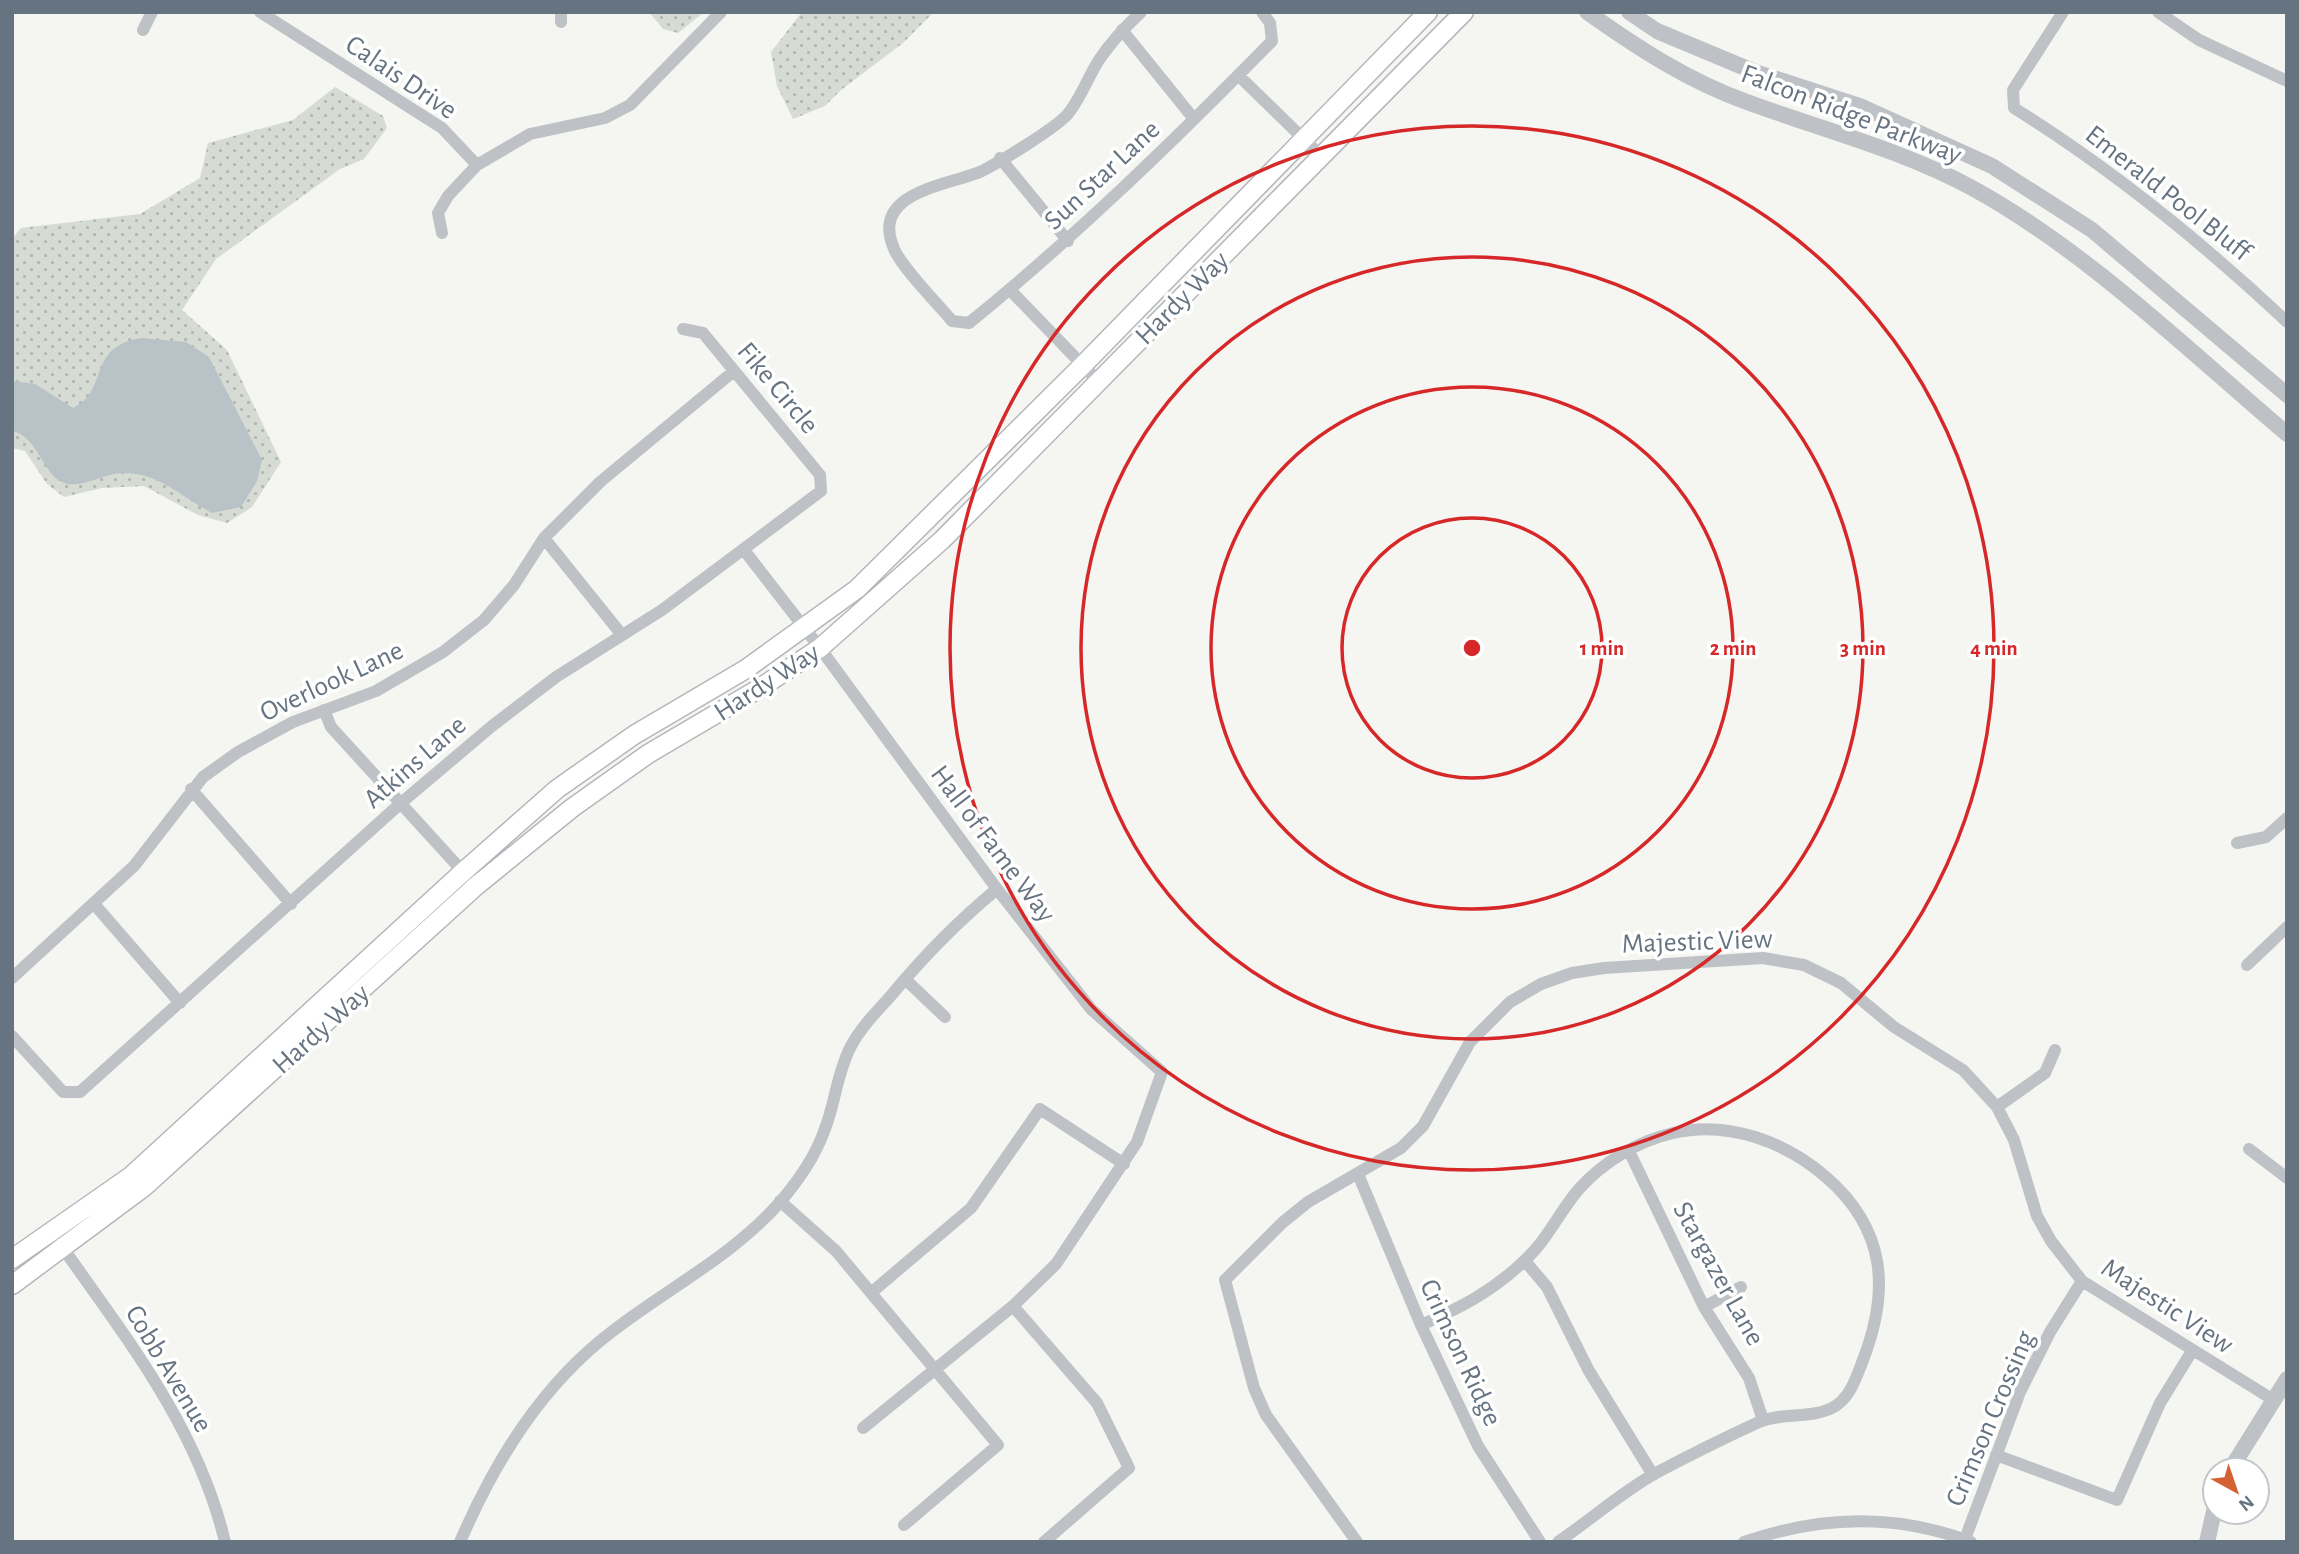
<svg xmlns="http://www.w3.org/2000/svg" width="2299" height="1554" viewBox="0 0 2299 1554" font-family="'Alegreya Sans',sans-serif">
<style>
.grass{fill:url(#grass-dots)}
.water{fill:#b9c2c7}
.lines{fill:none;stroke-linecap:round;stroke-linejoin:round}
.secondary-casing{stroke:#b3b7bb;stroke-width:21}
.minor{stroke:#bec1c5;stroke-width:12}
.tertiary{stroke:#bec1c5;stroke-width:16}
.secondary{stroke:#fff;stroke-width:18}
.ring{fill:none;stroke:#d62828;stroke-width:3.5}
.labels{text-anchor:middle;stroke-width:7;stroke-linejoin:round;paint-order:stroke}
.street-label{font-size:28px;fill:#667380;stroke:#fff}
.centre{fill:#d62828;stroke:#fff;stroke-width:3.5}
.ring-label{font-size:21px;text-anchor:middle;font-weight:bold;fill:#d62828;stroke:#fff;stroke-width:7;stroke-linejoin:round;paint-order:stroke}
</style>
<defs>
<pattern id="grass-dots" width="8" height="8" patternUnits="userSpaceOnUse" patternTransform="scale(1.75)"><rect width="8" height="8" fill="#d6dbd3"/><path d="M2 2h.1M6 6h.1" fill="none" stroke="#b1b6b0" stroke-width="1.8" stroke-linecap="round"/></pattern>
</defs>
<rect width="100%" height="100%" fill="#f5f5f2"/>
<path class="grass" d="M649,12H704L678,33L663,29Z
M802,12H934L903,43L841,90L825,106L793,119L777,86L771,52Z
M335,87L383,116L387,128L364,159L340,169L216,259L182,310L227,350L281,462L252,507L227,523L198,515L144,486L102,488L64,497L47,484L25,451L12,448V239L21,228L140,214L200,178L208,143L293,120Z"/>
<path class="water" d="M141,338L186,342L209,357L262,460L257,481L241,507L212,513C181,497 160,473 124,473C104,472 79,492 60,481C43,472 36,435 12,431V381L35,384L73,408C110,390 86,347 141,338Z"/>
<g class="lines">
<defs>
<path id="secondary" d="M12,1259L131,1176L463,872L557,789L634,735L746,669L857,589L1082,366L1428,12
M12,1285L144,1187L476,886L572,808L648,754L760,688L820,648L942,540L1464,12"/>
</defs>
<use href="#secondary" class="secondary-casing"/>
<path class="minor" d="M260,12L442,128L477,165
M1141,12C1125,27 1111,42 1099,60C1088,77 1080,100 1067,115C1054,129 1000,162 982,171C949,186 867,191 895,251C905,271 937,303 952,321L969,323C1076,236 1175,140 1272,41L1270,23L1262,12
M2063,12L2013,90L2014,108C2113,170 2202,242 2287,322
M2158,12L2199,40L2287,81
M561,22V12
M143,30L152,12
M1122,30L1194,119
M1238,75L1321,156
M1000,158L1068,241
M442,233L438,213L448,196L477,165L530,134L605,118L630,105L721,12
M1010,290L1098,381
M544,538L622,635
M744,550L820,648L997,889L1091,1009L1162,1072L1137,1142L1056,1264L1013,1306L863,1428
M324,710L331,727L476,886
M191,789L291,904
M2237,843L2266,837L2287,818
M95,905L180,1003
M2247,965L2287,927
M12,978L134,866L203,777L238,752L293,722L376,691L443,652L484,620L514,585L544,538L600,482L734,371
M905,979L945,1017
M12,1036L63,1092H80L401,803L492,726L556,677L662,610L821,491L820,475L703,333L683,329
M1997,1107L2045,1073L2055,1050
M2249,1149L2287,1178
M1629,1151L1704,1307L1749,1378L1763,1420
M1358,1174L1421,1325L1478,1446L1540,1542
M780,1201L836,1251L998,1445L904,1525
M51,1231C119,1329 197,1423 225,1542
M1525,1261L1547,1287L1589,1371L1653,1475
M872,1292L971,1208L1040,1109L1124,1164
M1013,1306L1097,1403L1129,1468L1044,1542
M1704,1307L1741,1287
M1421,1325C1460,1308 1493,1291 1524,1261C1547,1241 1559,1212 1579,1189C1603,1162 1638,1141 1673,1133C1728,1120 1786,1142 1826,1177C1886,1229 1890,1290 1863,1360C1856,1378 1850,1399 1832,1408C1810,1419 1782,1412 1759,1422C1724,1438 1688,1456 1654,1474C1621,1493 1590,1520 1558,1542
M1996,1455L2117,1500L2160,1403L2192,1351
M1965,1539L2020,1392L2050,1332L2082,1281
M460,1542C495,1461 542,1384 614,1330C670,1287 734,1255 781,1201C798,1181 814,1158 823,1134C835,1106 836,1076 850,1048C859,1030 875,1013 889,998C922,958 957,922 997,889
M1357,1542L1266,1415L1254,1388L1225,1280L1282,1223L1308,1202L1401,1148L1423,1126L1470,1042L1510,1002L1541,984L1572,973L1604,968L1763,958L1804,965L1841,983L1894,1027L1963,1070L1997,1107L2014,1140L2037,1216L2051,1241L2082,1281L2272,1399
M1744,1542C1819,1516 1896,1513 1971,1542"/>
<path class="tertiary" d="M1587,12C1638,48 1688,81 1747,102C1823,130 1903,150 1974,189C2088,252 2188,350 2287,434
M1629,12L1657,31L1755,72L1860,106L1992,166L2092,230L2287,395
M2230,1470L2287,1379
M2207,1542L2215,1507"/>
<use href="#secondary" class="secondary"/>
</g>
<g class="ring">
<circle cx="1472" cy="648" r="130"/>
<circle cx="1472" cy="648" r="261"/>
<circle cx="1472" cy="648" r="391"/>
<circle cx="1472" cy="648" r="522"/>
</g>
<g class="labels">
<g class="street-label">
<text transform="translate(402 76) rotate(34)" y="10">Calais Drive</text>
<text transform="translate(1852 113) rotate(21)" y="10">Falcon Ridge Parkway</text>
<text transform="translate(1101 174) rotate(-43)" y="10">Sun Star Lane</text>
<text transform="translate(2169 192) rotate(38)" y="10">Emerald Pool Bluff</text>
<text transform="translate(1181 297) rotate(-45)" y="10">Hardy Way</text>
<text transform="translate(779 387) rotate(50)" y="10">Fike Circle</text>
<text transform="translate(331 680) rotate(-25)" y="10">Overlook Lane</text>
<text transform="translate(766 681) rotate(-33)" y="10">Hardy Way</text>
<text transform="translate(414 761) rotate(-41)" y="10">Atkins Lane</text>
<text transform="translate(994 843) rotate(53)" y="10">Hall of Fame Way</text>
<text transform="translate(1697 940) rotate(-2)" y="10">Majestic View</text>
<text transform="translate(320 1028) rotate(-42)" y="10">Hardy Way</text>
<text transform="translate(1720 1273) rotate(61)" y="10">Stargazer Lane</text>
<text transform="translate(2168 1305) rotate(33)" y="10">Majestic View</text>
<text transform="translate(1462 1352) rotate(65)" y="10">Crimson Ridge</text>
<text transform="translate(170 1368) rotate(59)" y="10">Cobb Avenue</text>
<text transform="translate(1989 1418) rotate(-67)" y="10">Crimson Crossing</text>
</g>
</g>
<circle cx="1472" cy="648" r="10" class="centre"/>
<g class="ring-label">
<text x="1602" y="655">1 min</text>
<text x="1733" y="655">2 min</text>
<text x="1863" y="655">3 min</text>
<text x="1994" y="655">4 min</text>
</g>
<rect width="2299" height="1554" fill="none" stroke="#667380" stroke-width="28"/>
<g transform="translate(2236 1491) rotate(140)"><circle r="33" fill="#ffffff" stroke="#c2c7cc" stroke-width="2"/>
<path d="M0-5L12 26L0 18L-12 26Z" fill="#d36234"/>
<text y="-10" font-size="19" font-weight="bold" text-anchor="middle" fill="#667380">N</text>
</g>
</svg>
